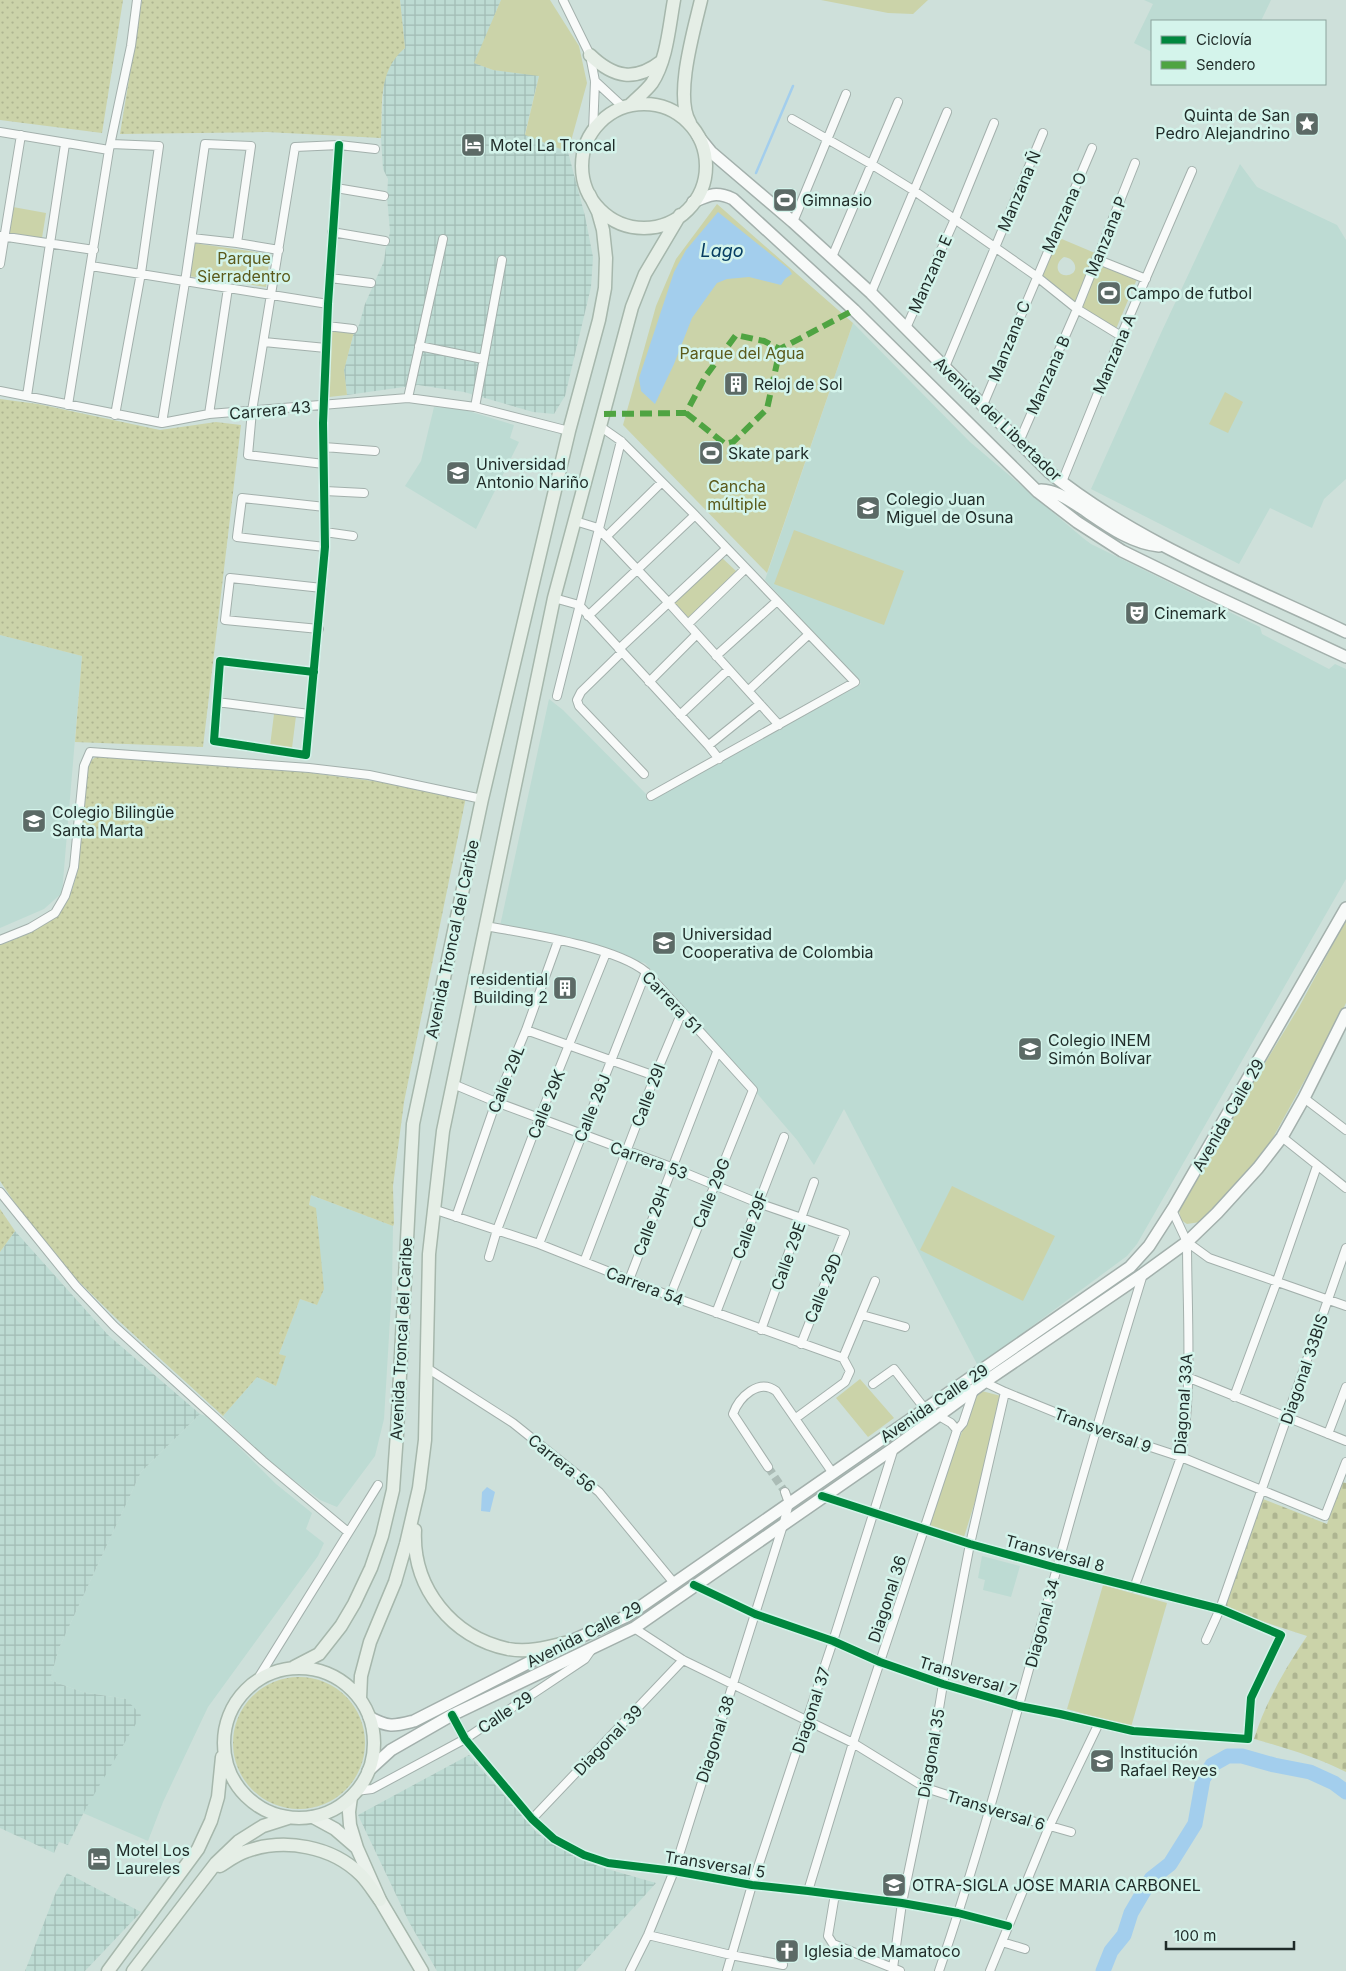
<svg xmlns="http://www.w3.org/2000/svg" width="1346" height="1971" viewBox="0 0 1346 1971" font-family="Inter,sans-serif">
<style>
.built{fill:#bddbd3}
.industrial{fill:url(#industrial-grid)}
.grass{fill:url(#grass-dots)}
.cemetery{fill:url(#cemetery-stones)}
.park{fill:#cbd3a9;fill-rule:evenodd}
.water{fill:#a3ceed}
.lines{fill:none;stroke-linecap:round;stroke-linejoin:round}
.stream{stroke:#a3ceed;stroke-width:2.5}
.river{stroke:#a3ceed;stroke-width:15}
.minor-tunnel{stroke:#abbcb6;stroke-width:8;stroke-dasharray:8 4;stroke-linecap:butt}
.minor-casing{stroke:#a3b0ac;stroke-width:10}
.secondary-casing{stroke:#a3b0ac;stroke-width:14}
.primary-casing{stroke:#a6b7ac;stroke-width:15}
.trunk-casing{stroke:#a6b7ac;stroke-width:15}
.minor{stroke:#f8faf9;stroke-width:8}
.secondary{stroke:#f8faf9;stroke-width:11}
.primary{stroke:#eaf1eb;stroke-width:12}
.trunk{stroke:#e5eee6;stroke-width:12}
.quiet{stroke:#4fa442;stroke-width:6;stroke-dasharray:12 6;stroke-linecap:butt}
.cycleway-casing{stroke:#d4f4eb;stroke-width:11}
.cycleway{stroke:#00873e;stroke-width:8}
.labels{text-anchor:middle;stroke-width:5;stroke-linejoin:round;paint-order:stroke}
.poi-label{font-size:16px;fill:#1f2b28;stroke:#d4f4eb;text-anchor:start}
.street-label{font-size:16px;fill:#1f2b28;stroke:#d4f4eb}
.park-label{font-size:16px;fill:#5b5a1b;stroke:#d4f4eb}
.water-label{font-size:18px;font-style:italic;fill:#063d62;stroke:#d4f4eb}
</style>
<defs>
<pattern id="industrial-grid" width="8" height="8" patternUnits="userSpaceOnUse" patternTransform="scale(1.25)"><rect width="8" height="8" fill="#bddbd3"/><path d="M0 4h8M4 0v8" fill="none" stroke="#a2bcb5"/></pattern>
<pattern id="grass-dots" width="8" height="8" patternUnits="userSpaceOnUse" patternTransform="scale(1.25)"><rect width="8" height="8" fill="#cbd3a9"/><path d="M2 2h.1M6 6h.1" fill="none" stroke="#aeb591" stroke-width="1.8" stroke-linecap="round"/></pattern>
<pattern id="cemetery-stones" width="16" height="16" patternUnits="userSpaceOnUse" patternTransform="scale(1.25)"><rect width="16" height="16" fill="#cbd3a9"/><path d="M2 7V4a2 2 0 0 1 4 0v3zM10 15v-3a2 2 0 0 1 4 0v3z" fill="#aeb591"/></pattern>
</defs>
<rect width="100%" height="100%" fill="#cee0da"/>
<path class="built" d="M1144,0H1271L1261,21H1152V52L1134,43L1153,4Z
M1240,164L1257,187L1337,225L1346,240V479L1324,499L1312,528L1270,508L1239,564L1091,489L1161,333Z
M853,323L970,442L1083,538L1091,544L1260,627L1262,634L1329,669L1335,664L1346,669V879L1137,1244L1127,1256L978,1366L844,1109L814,1165L797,1140L645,963L500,926L549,699L563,710L652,800L861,684L765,580Z
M434,407L462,409L514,425L510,438L519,442L476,529L405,486L421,461Z
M0,635L82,656L62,893L44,909L0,928Z
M311,1195L393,1226L392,1286L384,1419L375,1456L337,1507L320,1500L261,1455L223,1416L257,1377L276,1386L285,1356L279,1354L300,1299L317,1305L309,1206Z
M200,1414L206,1416L224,1432L276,1484L312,1513L306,1529L324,1543L318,1556L208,1707L163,1802L148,1841L83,1813L126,1699L82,1692L50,1680L59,1648L141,1472Z
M982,1556L1020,1566L1011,1597L983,1590L985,1580L978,1578Z"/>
<path class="industrial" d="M400,0H501L475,63L493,70L539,75L525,134L568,152L585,216L593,257L591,287L565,396L554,414L533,412L464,392L418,385L347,395L344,370L354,332L359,325L365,304L384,261L386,247L388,243L390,231L387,197L388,179L383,169L381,138L384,78L394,57L405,48Z
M15,1231L108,1335L200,1414L141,1472L59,1648L50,1680L82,1692L126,1699L141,1715L85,1810L68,1845L59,1842L54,1853L0,1828V1252Z
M469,1755L537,1833L577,1858L604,1868L656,1883L576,1971H437L409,1922L358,1815Z
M67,1873L141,1912L85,1971H25L56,1892Z"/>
<path class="grass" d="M0,0H123L102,133L0,120Z
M142,0H400L405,48C377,72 383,104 381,138L267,132L120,134Z
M0,399L38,404L160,430L216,422L241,425L203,747L75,742L82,656L0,635Z
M97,756L272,768L389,783L466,797L404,1102L393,1186L394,1224L393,1226L311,1195L309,1205L316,1208L324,1289L317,1305L300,1299L279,1354L286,1356L276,1386L257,1377L223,1416L120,1322L65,1268L31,1227L0,1181V945C20,937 41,929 57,914C85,887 80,827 83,792C84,782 87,772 89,762Z
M0,1209L15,1231L0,1252Z
M233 1743a66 66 0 1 1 132 0a66 66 0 1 1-132 0Z"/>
<path class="cemetery" d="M1342,1482L1346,1483V1772C1316,1757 1286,1748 1254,1739C1266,1701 1285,1669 1307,1636L1224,1609L1263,1499L1327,1524Z"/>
<path class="park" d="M501,0H550L579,46L587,83L568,152L525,135L539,76L493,70L474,63Z
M821,0H928L913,14L888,13Z
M717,204L853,323L767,573L623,425L656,306L676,259Z
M13,207L46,213L42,238L8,233Z
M1057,237L1095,253L1075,302L1040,273ZM1064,257C1076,258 1080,273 1068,275C1056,277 1054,263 1064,257Z
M193,243L270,254L266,287L188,276Z
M1100,262L1137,279L1116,329L1081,308Z
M332,329L354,332L344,370L347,395L329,397Z
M1225,392L1243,402L1228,433L1209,424Z
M794,530L904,571L884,625L774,584Z
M720,556L736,571L689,618L674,603Z
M274,714L296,716L292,748L270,746Z
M1346,920V1003L1340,1016L1270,1143L1242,1179L1200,1222L1187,1224L1181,1220L1178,1206L1299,1007Z
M952,1186L1055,1236L1023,1301L920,1250Z
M860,1379L894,1418L868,1437L836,1398Z
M978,1390L1001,1396L985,1469L964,1537L926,1526Z
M1103,1585L1167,1603L1131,1727L1067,1709Z"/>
<path class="water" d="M718,212L789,269L792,274L785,279L781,285L749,277L727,279L717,283L692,318L674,364L655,404L641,391L639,378L674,272L686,250Z
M487,1487L495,1492L490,1512L481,1511L482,1492Z"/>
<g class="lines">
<path class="stream" d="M756,173L793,86"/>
<path class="river" d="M1103,1971L1111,1951L1124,1935L1131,1913L1151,1879L1170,1864L1195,1824L1203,1779L1212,1765L1228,1756H1242L1274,1765L1310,1772L1334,1783L1346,1792"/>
<path class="minor-tunnel" d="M768,1467L785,1492"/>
<defs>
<path id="minor" d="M563,0L590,55L595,81L593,131
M595,81L623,107
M792,119L871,164L913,190L1036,276L1077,309L1121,336
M0,132L109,150
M111,144L159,146L141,273L115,415
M336,188L384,196
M793,222L846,94
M332,232L385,241
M0,236L94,250
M192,238L237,243L279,250
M832,257L898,102
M1096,259L1146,279
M0,264L21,135
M91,266L328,304
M330,278L371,283
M871,293L947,112
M327,326L353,329
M906,328L955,219L994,123
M264,342L326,348
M419,346L483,359
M945,367L1043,133
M0,391L162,423L209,414L408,398L475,407L569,431
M27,396L65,144
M408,398L443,239
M68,405L109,150L131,46L137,0
M983,405L1092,148
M475,407L502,260
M209,414L228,288
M162,423L185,282L205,144L251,146L237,243
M601,427L621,441L695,515L855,682L651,796
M1019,442L1077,309L1135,163
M324,447L375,451
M324,464L248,455L252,411L295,147L339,145L375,149
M1062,482L1121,336L1192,171
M325,491L364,493
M325,507L242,498L237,537L325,547
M575,521L598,528L668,602L779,725
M325,532L353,536
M606,537L661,483
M554,598L579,605L708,745L719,759
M588,616L695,515
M688,624L745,569
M319,629L225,620L230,578L322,588
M619,649L726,549
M622,652L581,692L577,700L579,706L644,774
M716,656L777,601
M314,672L220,661L214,741L306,755L325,547L323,423L328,304L339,145
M649,682L696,635
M749,690L808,635
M557,696L621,441
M217,702L309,714
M680,715L728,670
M709,745L760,704
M486,926C528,934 614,946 646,972L753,1090L670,1296
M0,940L30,928L55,913L65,896L74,867L84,766L90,752L309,768L369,775L482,799
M526,1030L655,1076
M453,1084L496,1102L671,1167L758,1203L845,1233L801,1344
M1304,1098L1346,1130
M1282,1137L1346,1188
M0,1192L76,1286L114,1326L263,1461L348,1532
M433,1209L539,1244L670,1296L843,1358L850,1371L845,1382L796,1418
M1172,1210L1187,1242L1209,1258L1346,1306
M456,1217L496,1102L526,1030L558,941
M539,1244L646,972
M489,1257L497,1230L539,1119L606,953
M584,1262L655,1076L682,1012
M629,1280L717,1052
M716,1313L784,1137
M862,1315L905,1327
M761,1330L814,1182
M843,1358L875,1281
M427,1368L513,1423L599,1492L674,1583
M1187,1377L1346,1441
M982,1381L1005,1392L1096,1429L1181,1457L1325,1516L1346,1462
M873,1384L894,1369L925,1409
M1234,1397L1277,1281L1317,1166
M939,1416L951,1423L957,1430
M1328,1434L1346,1387
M768,1467L733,1414C739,1397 759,1378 776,1391L832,1472
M694,1585L755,1614L833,1641L880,1662L943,1684L1019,1706L1060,1714L1133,1731L1248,1739L1251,1698L1281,1635L1220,1609L1057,1568L970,1544L822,1496
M1134,1588L1181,1457C1193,1391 1187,1310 1187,1242
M634,1628L683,1660L853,1743L926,1788L990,1809L1071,1832
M1206,1640L1220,1609L1346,1248
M257,1680L378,1485
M452,1715L465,1739L532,1819L554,1839L584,1855L608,1863L674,1871L752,1885L808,1891L902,1903L958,1913L1008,1926
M356,1791L372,1789L465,1739L585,1659L592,1649
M532,1819L683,1660
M808,1891L853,1743L957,1430L963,1423L974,1390
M835,1894L828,1936L833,1944L900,1971
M648,1935L731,1955L783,1965
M1002,1942L1025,1949
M893,1968L902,1903L926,1788L943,1684L970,1544L1005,1392
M630,1971L648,1935L674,1871L784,1522L789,1503L785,1492
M727,1971L752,1885L833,1641L894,1448
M939,1971C984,1839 1019,1703 1057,1568C1084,1469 1113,1372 1143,1274
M990,1971L1049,1827L1099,1723"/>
<path id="secondary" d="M698,136L711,152L793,222L871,293L1049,472C1135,542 1247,585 1346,632
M693,202C709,195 716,191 733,199L854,310L1038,492L1077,522L1122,551L1204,591L1346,657
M1038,492L1041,490C1057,491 1067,499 1080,507C1104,523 1129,543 1159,546
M369,1717C389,1728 394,1726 414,1721L569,1642L627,1616L1130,1267L1149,1246L1174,1207L1346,908
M368,1771L391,1750L452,1715L634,1628L894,1448L983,1383L1143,1274L1187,1242L1217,1213L1258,1168L1282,1137L1304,1098L1346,1014"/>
<path id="primary" d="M351,1797L349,1812L350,1825L357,1848L380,1900L422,1971
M313,1817L335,1829L357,1848"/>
<path id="trunk" d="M590,55C614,78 635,82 662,61
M582 166a62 62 0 1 1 124 0a62 62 0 1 1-124 0Z
M630,105C637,98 646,91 652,83C667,60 669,27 674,0
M690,123C674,97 694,30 701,0
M415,1530C412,1588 452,1637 508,1649C529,1653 549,1647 569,1642
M294,1667L319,1654L341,1626L354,1604L371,1568L382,1536L393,1490L397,1433L413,1124L482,799L569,431L599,320L605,288L606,258L603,230L598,212L589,194
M224 1743a75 75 0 1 1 150 0a75 75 0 1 1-150 0Z
M360,1699L361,1676L370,1642L395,1582L406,1544L419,1488L425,1440L429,1254L443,1131L554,598L632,307L645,274L680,215
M220,1866C228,1861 237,1854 247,1851C285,1838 332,1846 361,1875C368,1882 374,1892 380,1900
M108,1971L198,1849L211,1821L218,1797L222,1757
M133,1971L216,1863L239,1841L263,1826L288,1818"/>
</defs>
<use href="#minor" class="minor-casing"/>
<use href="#secondary" class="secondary-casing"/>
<use href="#primary" class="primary-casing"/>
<use href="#trunk" class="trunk-casing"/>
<use href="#minor" class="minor"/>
<use href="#secondary" class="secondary"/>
<use href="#primary" class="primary"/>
<use href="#trunk" class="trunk"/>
<path class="quiet" d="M686,413L725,444L733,442L767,409L780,349
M604,414L686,413L705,377L736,335L764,341L780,349L854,310"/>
<defs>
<path id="cycleway" d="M314,672L220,661L214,741L306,755L325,547L323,423L328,304L339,145
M694,1585L755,1614L833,1641L880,1662L943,1684L1019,1706L1060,1714L1133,1731L1248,1739L1251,1698L1281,1635L1220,1609L1057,1568L970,1544L822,1496
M452,1715L465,1739L532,1819L554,1839L584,1855L608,1863L674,1871L752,1885L808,1891L902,1903L958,1913L1008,1926"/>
</defs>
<use href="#cycleway" class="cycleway-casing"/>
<use href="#cycleway" class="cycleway"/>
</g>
<defs>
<symbol id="sight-square" viewBox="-11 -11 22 22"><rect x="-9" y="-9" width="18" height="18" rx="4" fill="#5c6a66" stroke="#d4f4eb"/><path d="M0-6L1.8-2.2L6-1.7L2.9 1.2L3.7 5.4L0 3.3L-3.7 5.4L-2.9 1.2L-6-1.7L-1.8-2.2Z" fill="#fff"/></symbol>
<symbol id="hotel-square" viewBox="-11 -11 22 22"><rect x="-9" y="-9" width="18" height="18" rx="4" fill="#5c6a66" stroke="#d4f4eb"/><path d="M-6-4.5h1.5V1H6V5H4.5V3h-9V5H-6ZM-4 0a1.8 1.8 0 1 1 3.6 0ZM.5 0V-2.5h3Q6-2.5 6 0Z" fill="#fff"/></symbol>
<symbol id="stadium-square" viewBox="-11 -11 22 22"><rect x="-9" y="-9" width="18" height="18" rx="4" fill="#5c6a66" stroke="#d4f4eb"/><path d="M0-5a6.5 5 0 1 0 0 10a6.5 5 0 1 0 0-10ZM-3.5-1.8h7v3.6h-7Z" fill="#fff"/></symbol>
<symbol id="building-square" viewBox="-11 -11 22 22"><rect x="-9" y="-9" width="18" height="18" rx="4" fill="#5c6a66" stroke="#d4f4eb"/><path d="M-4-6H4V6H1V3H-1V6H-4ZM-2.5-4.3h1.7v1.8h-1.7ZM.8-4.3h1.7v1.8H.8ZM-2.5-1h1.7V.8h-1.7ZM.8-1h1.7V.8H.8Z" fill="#fff"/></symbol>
<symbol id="university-square" viewBox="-11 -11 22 22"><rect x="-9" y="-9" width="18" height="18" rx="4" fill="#5c6a66" stroke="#d4f4eb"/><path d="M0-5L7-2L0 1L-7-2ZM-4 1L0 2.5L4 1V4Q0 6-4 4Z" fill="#fff"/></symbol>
<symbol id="school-square" viewBox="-11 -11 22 22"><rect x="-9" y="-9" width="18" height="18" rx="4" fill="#5c6a66" stroke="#d4f4eb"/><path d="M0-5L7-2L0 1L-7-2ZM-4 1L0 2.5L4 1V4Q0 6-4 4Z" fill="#fff"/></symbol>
<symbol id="theatre-square" viewBox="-11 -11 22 22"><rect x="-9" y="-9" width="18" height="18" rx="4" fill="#5c6a66" stroke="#d4f4eb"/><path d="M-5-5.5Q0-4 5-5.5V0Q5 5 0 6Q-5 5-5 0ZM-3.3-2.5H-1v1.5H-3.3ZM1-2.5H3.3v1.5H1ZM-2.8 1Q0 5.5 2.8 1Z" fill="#fff"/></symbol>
<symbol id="church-square" viewBox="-11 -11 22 22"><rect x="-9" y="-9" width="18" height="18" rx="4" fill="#5c6a66" stroke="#d4f4eb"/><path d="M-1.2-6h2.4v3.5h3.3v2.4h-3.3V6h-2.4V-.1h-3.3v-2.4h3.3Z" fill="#fff"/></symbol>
</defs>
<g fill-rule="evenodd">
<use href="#sight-square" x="1293" y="110" width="28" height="28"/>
<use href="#hotel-square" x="459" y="131" width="28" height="28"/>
<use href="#stadium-square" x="771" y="186" width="28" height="28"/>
<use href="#stadium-square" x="1095" y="279" width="28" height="28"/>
<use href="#building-square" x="722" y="370" width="28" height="28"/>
<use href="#stadium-square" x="697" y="439" width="28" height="28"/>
<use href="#university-square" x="444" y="459" width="28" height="28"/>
<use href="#school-square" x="854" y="494" width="28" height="28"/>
<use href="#theatre-square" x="1123" y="599" width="28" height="28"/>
<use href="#school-square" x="20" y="807" width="28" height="28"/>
<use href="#university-square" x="650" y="929" width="28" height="28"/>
<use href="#building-square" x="551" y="974" width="28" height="28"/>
<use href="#school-square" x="1016" y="1035" width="28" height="28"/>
<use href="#school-square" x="1088" y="1747" width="28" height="28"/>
<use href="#hotel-square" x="85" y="1845" width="28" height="28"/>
<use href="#school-square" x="880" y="1871" width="28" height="28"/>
<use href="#church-square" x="773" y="1937" width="28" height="28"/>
</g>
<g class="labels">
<g class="poi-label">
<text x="1290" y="121" text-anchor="end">Quinta de San<tspan x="1290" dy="18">Pedro Alejandrino</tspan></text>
<text x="490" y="151">Motel La Troncal</text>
<text x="802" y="206">Gimnasio</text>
<text x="1126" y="299">Campo de futbol</text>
<text x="754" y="390">Reloj de Sol</text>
<text x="728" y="459">Skate park</text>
<text x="476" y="470">Universidad<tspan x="476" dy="18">Antonio Nariño</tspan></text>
<text x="886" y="505">Colegio Juan<tspan x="886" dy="18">Miguel de Osuna</tspan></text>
<text x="1154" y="619">Cinemark</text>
<text x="52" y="818">Colegio Bilingüe<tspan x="52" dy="18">Santa Marta</tspan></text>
<text x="682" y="940">Universidad<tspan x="682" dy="18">Cooperativa de Colombia</tspan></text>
<text x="548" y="985" text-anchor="end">residential<tspan x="548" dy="18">Building 2</tspan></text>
<text x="1048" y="1046">Colegio INEM<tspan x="1048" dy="18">Simón Bolívar</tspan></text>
<text x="1120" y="1758">Institución<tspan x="1120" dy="18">Rafael Reyes</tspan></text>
<text x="116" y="1856">Motel Los<tspan x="116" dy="18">Laureles</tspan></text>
<text x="912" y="1891">OTRA-SIGLA JOSE MARIA CARBONEL</text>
<text x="804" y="1957">Iglesia de Mamatoco</text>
</g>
<g class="street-label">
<text transform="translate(1019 191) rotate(-67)" y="6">Manzana Ñ</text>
<text transform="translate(1064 212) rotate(-66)" y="6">Manzana O</text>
<text transform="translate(1106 236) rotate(-68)" y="6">Manzana P</text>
<text transform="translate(930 274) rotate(-66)" y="6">Manzana E</text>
<text transform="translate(1009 341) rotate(-68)" y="6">Manzana C</text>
<text transform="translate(1114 354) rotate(-67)" y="6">Manzana A</text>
<text transform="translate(1048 375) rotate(-66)" y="6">Manzana B</text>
<text transform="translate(270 410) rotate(-5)" y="6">Carrera 43</text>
<text transform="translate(998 419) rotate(44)" y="6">Avenida del Libertador</text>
<text transform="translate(452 939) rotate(-78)" y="6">Avenida Troncal del Caribe</text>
<text transform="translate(672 1002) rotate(47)" y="6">Carrera 51</text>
<text transform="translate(506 1079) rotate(-68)" y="6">Calle 29L</text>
<text transform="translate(648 1095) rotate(-69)" y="6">Calle 29I</text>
<text transform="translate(546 1104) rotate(-68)" y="6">Calle 29K</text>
<text transform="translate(592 1108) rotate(-68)" y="6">Calle 29J</text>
<text transform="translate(1228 1115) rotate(-60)" y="6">Avenida Calle 29</text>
<text transform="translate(649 1160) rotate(20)" y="6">Carrera 53</text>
<text transform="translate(711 1193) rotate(-68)" y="6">Calle 29G</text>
<text transform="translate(651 1221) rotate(-69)" y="6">Calle 29H</text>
<text transform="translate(750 1225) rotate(-69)" y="6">Calle 29F</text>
<text transform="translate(788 1256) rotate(-70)" y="6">Calle 29E</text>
<text transform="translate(645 1286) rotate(21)" y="6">Carrera 54</text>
<text transform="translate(823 1288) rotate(-68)" y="6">Calle 29D</text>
<text transform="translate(401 1339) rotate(-87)" y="6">Avenida Troncal del Caribe</text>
<text transform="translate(1304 1369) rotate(-71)" y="6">Diagonal 33BIS</text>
<text transform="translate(934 1403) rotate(-34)" y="6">Avenida Calle 29</text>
<text transform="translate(1183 1404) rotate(-86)" y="6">Diagonal 33A</text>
<text transform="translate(1103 1430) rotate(20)" y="6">Transversal 9</text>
<text transform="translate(562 1463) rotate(39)" y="6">Carrera 56</text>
<text transform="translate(1055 1553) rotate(15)" y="6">Transversal 8</text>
<text transform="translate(887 1599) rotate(-72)" y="6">Diagonal 36</text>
<text transform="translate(1042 1623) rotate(-75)" y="6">Diagonal 34</text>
<text transform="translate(584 1634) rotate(-27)" y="6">Avenida Calle 29</text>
<text transform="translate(968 1676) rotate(17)" y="6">Transversal 7</text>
<text transform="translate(811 1710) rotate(-72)" y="6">Diagonal 37</text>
<text transform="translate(505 1712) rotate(-34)" y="6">Calle 29</text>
<text transform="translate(715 1739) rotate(-72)" y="6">Diagonal 38</text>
<text transform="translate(608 1740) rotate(-46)" y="6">Diagonal 39</text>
<text transform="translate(931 1753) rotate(-80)" y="6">Diagonal 35</text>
<text transform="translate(996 1810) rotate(17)" y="6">Transversal 6</text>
<text transform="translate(715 1864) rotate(9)" y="6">Transversal 5</text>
</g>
<g class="park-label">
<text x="244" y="264">Parque<tspan x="244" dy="18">Sierradentro</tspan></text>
<text x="742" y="359">Parque del Agua</text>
<text x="737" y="492">Cancha<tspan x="737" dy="18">múltiple</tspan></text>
</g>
<g class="water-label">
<text x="722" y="257">Lago</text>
</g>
</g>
<rect x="1151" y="20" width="175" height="65" fill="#d4f4eb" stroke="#8ca49d"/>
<rect x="1161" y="36" width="25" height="8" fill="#00873e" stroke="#8ca49d"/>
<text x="1196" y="45" font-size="15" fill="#1f2b28">Ciclovía</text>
<rect x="1161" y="61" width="25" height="8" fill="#4fa442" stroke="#8ca49d"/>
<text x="1196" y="70" font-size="15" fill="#1f2b28">Sendero</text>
<path d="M1166 1941v8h128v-8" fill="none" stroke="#1f2b28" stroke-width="2.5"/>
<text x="1174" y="1941" font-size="15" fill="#1f2b28" stroke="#d4f4eb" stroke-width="4" paint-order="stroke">100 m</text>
</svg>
